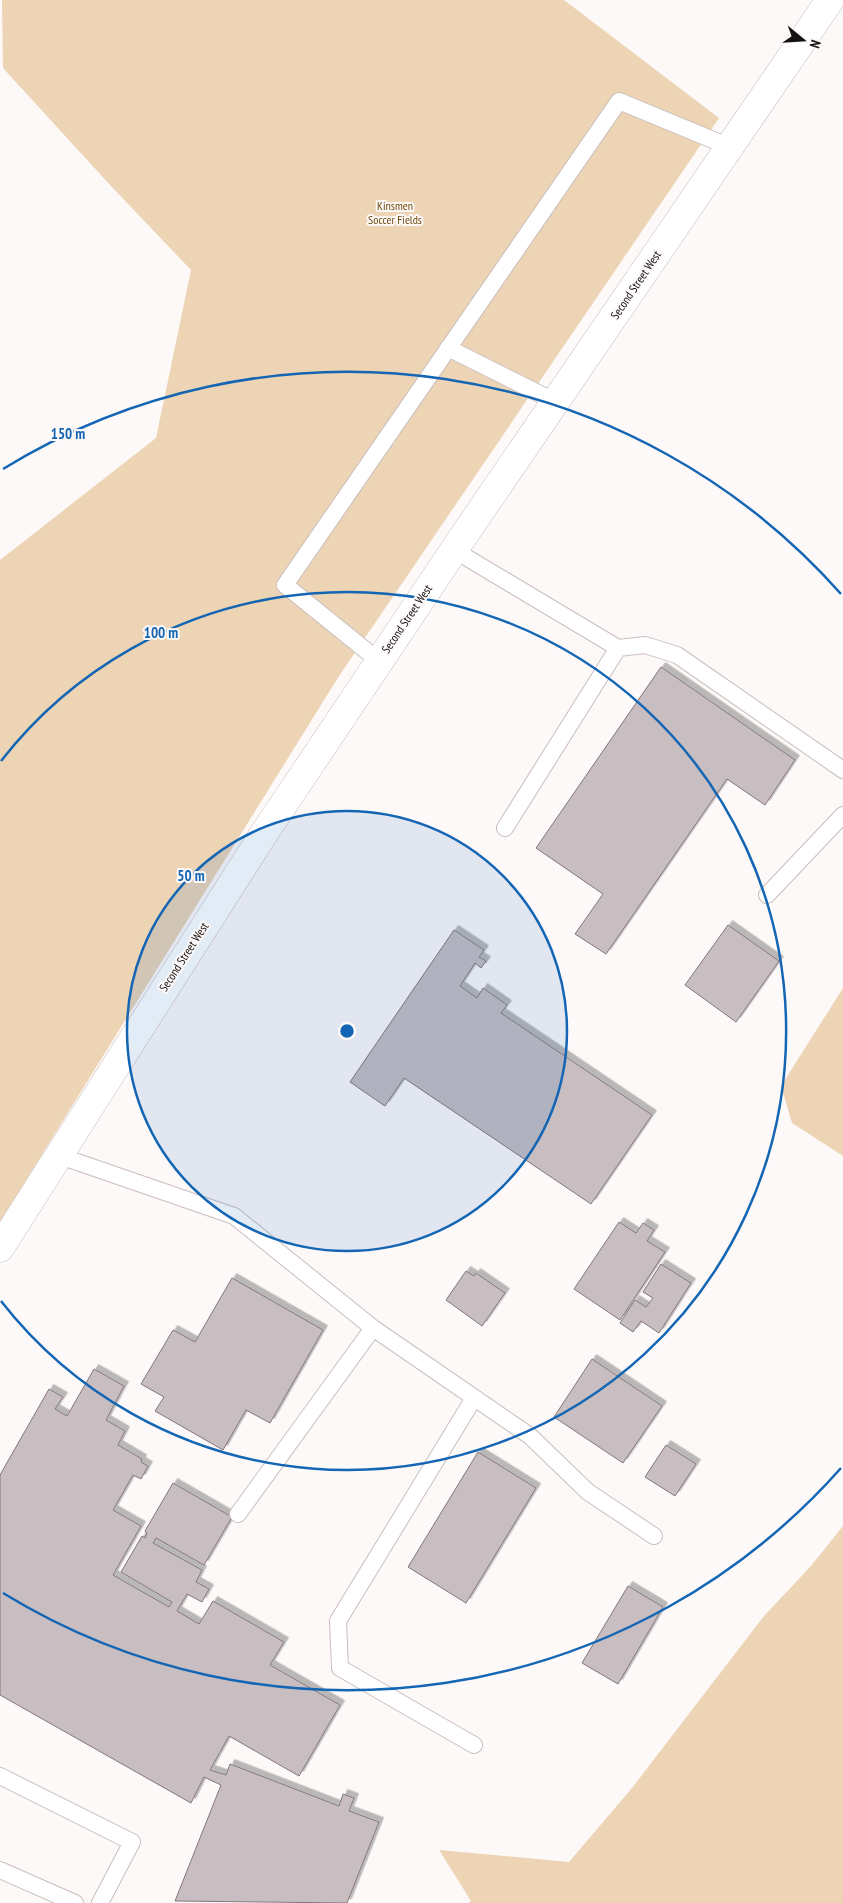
<svg xmlns="http://www.w3.org/2000/svg" width="843" height="1903" viewBox="0 0 843 1903" font-family="'PT Sans Narrow',sans-serif">
<style>
.green{fill:#ecd4b5}
.building{fill:#c8bdc1;stroke:#81777a;filter:url(#shadow)}
.lines{fill:none;stroke-linecap:round;stroke-linejoin:round}
.lane-casing{stroke:#c9bebd;stroke-width:18}
.street-casing{stroke:#c9bebd;stroke-width:29}
.lane{stroke:#fff;stroke-width:16}
.street{stroke:#fff;stroke-width:28}
.ring{fill:none;stroke:#1466b4;stroke-width:2.5}
.labels{text-anchor:middle;stroke-width:4;stroke-linejoin:round;paint-order:stroke}
.park-label{font-size:12px;fill:#714b0c;stroke:#fef9f9}
.street-label{font-size:12px;fill:#151211;stroke:#fef9f9}
.centre{fill:#1466b4;stroke:#fef9f9;stroke-width:2.5}
.ring-label{font-size:15px;text-anchor:middle;font-weight:bold;fill:#1466b4;stroke:#fef9f9;stroke-width:4;stroke-linejoin:round;paint-order:stroke}
</style>
<defs>
<filter id="shadow"><feDropShadow dx="4.5" dy="-4.5" stdDeviation="0" flood-color="#0004"/></filter>
</defs>
<rect width="100%" height="100%" fill="#fef9f9"/>
<path class="green" d="M2,0H564L719,118L339,676L0,1222V560L156,438L191,270L110,185L3,68Z
M843,988V1156L792,1123L781,1086Z
M843,1526V1903H468L471,1901L439,1850L569,1862L632,1788L764,1616L811,1566Z"/>
<path class="building" d="M661,667L795,760L765,805L727,779L606,954L575,934L603,894L536,848Z
M728,925L779,961L736,1022L685,985Z
M454,930L484,950L479,957L486,961L481,968L475,963L460,986L477,998L483,988L507,1005L501,1013L652,1115L591,1204L404,1078L385,1106L350,1082Z
M619,1222L636,1233L643,1223L654,1230L647,1241L665,1252L620,1320L574,1289Z
M661,1264L691,1283L659,1333L641,1321L633,1332L620,1323L635,1300L646,1307L653,1298L643,1292Z
M466,1271L474,1276L476,1273L505,1293L482,1326L446,1300Z
M232,1278L323,1330L270,1423L246,1410L223,1450L155,1411L164,1397L141,1384L173,1330L195,1342Z
M592,1359L662,1406L623,1463L554,1417Z
M94,1369L124,1386L106,1420L125,1431L118,1445L142,1459L141,1462L148,1466L141,1479L133,1475L113,1510L141,1526L113,1575L169,1607L172,1602L121,1572L142,1536L145,1538L147,1533L145,1531L173,1483L232,1517L204,1565L156,1538L153,1543L202,1570L196,1582L209,1589L202,1602L187,1594L177,1611L199,1624L213,1601L284,1642L270,1665L340,1705L299,1776L229,1736L210,1770L226,1775L230,1764L339,1806L343,1794L354,1798L349,1811L379,1822L347,1903L175,1901L221,1785L204,1777L191,1803L0,1695V1475L49,1389L63,1397L55,1409L67,1416Z
M666,1445L696,1464L675,1496L645,1477Z
M478,1452L536,1488L466,1603L408,1567Z
M628,1586L663,1607L618,1684L582,1663Z"/>
<g class="lines">
<defs>
<path id="lane" d="M448,348L556,402
M454,550L618,648L505,828
M618,648L645,645L677,655L843,770
M379,661L285,585L619,101L730,147
M767,895L843,815
M57,1155L234,1216L373,1328L530,1436L588,1492L654,1536
M474,1398L338,1621L340,1668L474,1745
M238,1514L373,1328
M0,1776L132,1842L100,1903
M0,1870L75,1903"/>
<path id="street" d="M0,1248L263,835L454,550L830,0"/>
</defs>
<use href="#lane" class="lane-casing"/>
<use href="#street" class="street-casing"/>
<use href="#lane" class="lane"/>
<use href="#street" class="street"/>
</g>
<circle cx="347" cy="1031" r="220" fill="#1466b4" fill-opacity=".12"/>
<g class="ring">
<circle cx="347" cy="1031" r="220"/>
<path d="M1 761A439 439 0 1 1 1 1301"/>
<path d="M841 1468A659 659 0 0 1 3 1593M3 469A659 659 0 0 1 841 594"/>
</g>
<g class="labels">
<g class="park-label">
<text x="395" y="210">Kinsmen<tspan x="395" dy="14">Soccer Fields</tspan></text>
</g>
<g class="street-label">
<text transform="translate(636 285) rotate(-56)" y="4">Second Street West</text>
<text transform="translate(407 619) rotate(-56)" y="4">Second Street West</text>
<text transform="translate(184 957) rotate(-57)" y="4">Second Street West</text>
</g>
</g>
<circle cx="347" cy="1031" r="8" class="centre"/>
<g class="ring-label">
<text x="68" y="439">150 m</text>
<text x="161" y="638">100 m</text>
<text x="191" y="881">50 m</text>
</g>
<g transform="translate(803 40) rotate(108)" stroke="#fef9f9" stroke-width="4" paint-order="stroke">
<path d="M0-4L9 19L0 12L-9 19Z" fill="#151211"/>
<text y="-8" font-size="14" font-weight="bold" text-anchor="middle" fill="#151211">N</text>
</g>
</svg>
